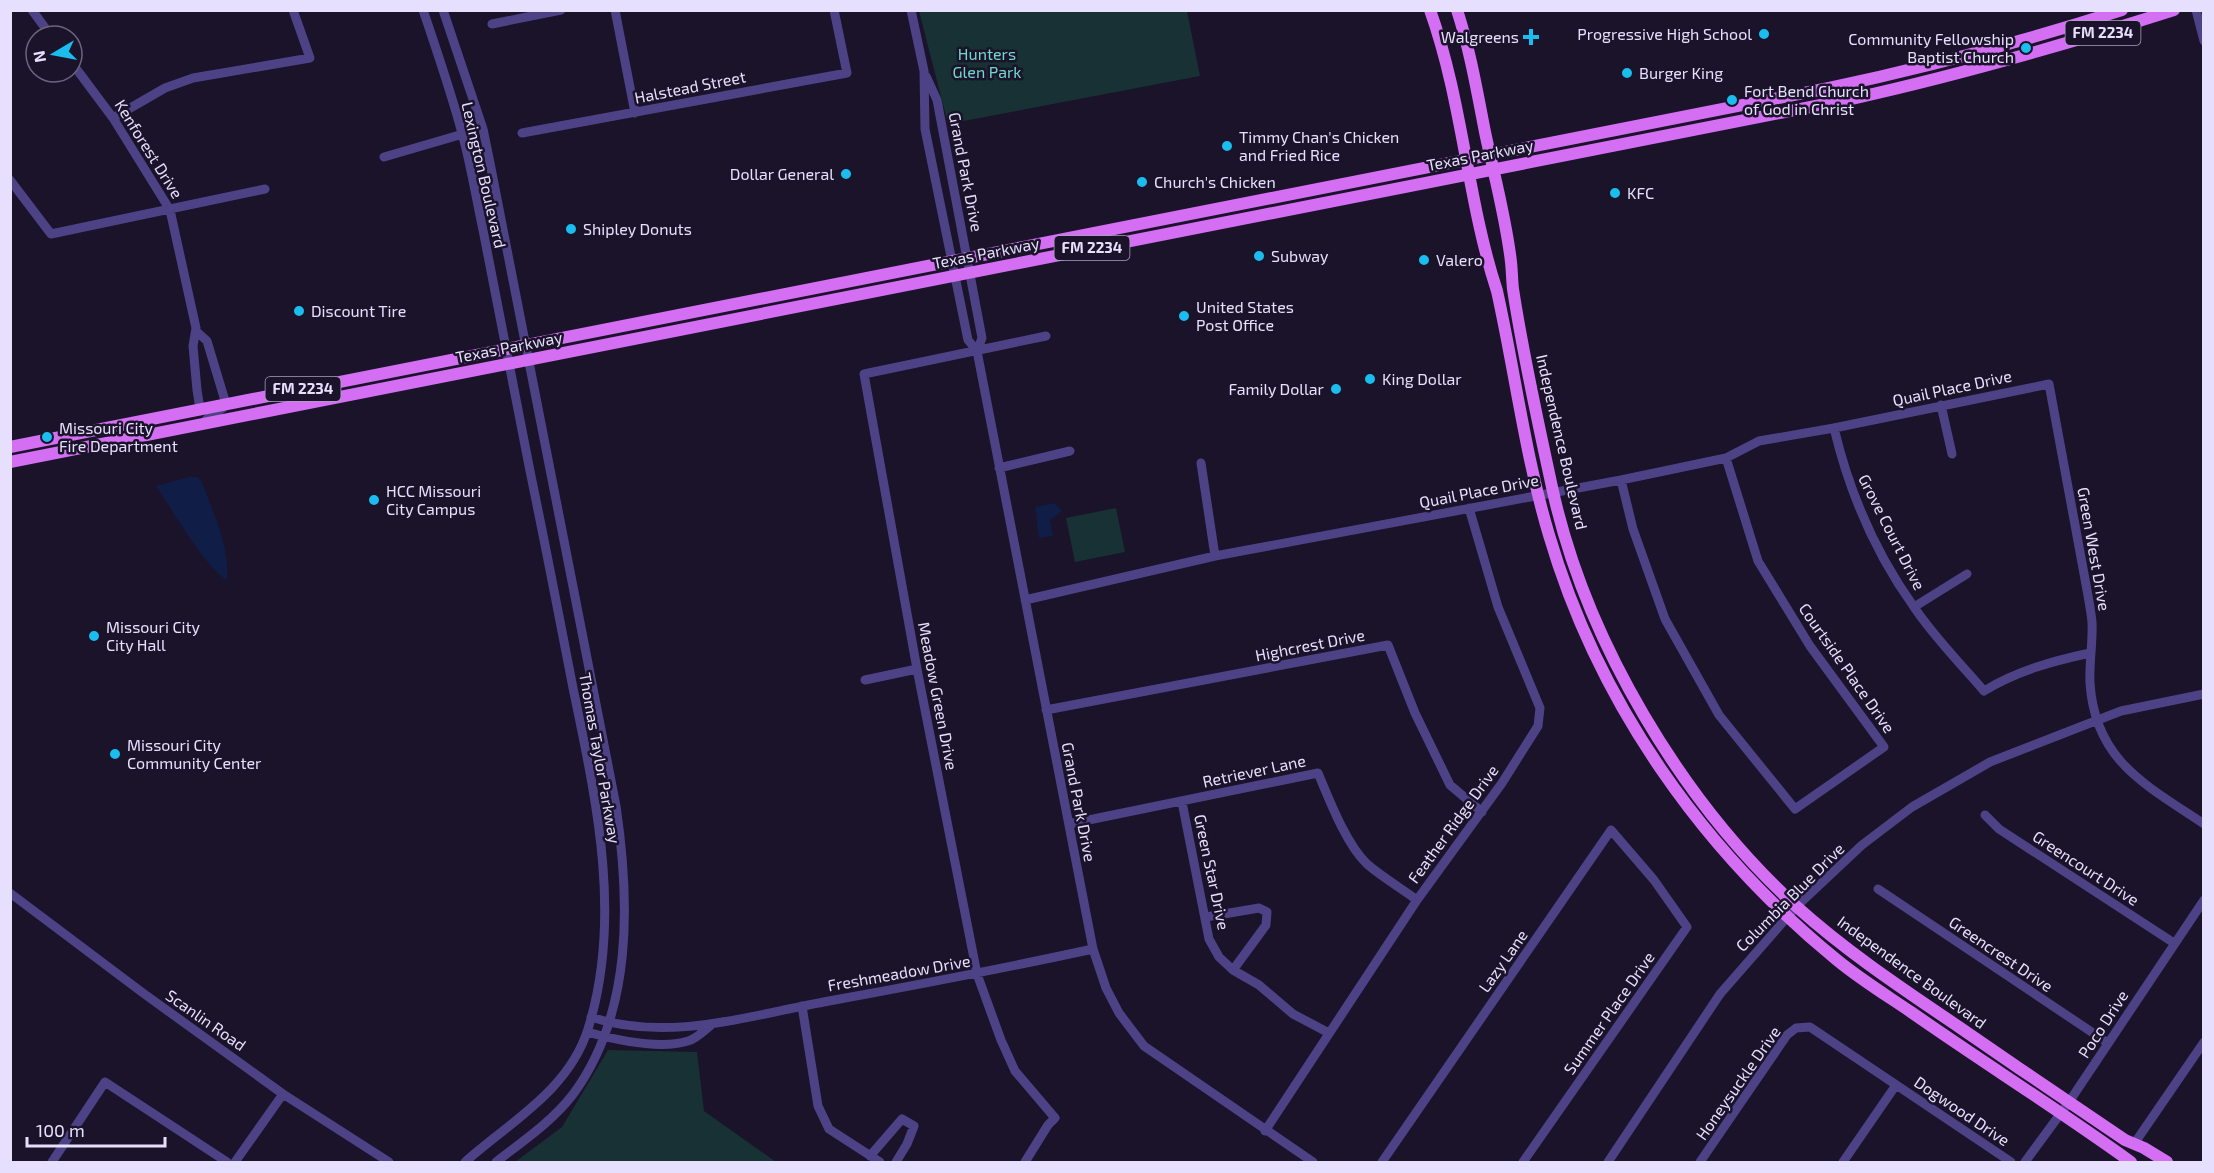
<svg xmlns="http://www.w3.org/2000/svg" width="2214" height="1173" viewBox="0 0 2214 1173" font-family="'Exo 2',sans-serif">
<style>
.green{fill:#173134}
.water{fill:#101d47}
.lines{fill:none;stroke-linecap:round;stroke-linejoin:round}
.minor{stroke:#4e4286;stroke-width:9}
.major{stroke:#d46ff4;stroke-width:12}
.poi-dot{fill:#1abded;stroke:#1a132a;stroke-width:2}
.labels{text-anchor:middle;stroke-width:5;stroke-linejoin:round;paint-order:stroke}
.shield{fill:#1a132a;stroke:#a9a2be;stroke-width:1.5}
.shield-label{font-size:15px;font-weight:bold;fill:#e6dffd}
.poi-label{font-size:16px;fill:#e6dffd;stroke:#1a132a;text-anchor:start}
.park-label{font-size:16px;fill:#6fd9cc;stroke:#1a132a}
.street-label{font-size:16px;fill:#e6dffd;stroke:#1a132a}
</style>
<rect width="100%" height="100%" fill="#1a132a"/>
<path class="green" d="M919,11H1187L1200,76L948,124Z
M1116,508L1125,552L1075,562L1066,518Z
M608,1050L697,1052L704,1111L776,1162H515L562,1127Z"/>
<path class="water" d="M189,477H198L202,482C213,513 230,546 227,580C207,570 171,508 156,486Z
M1055,503L1062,511L1050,520L1053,536L1039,538L1035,507Z"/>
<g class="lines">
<path class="minor" d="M32,10L51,36
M423,10C437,51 451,92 462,133C471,165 476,198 483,230C499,310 514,391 530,471C545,543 559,616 573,688C596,799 623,917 588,1029C569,1090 510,1122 465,1162
M443,10L483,129L490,163L616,806C630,901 633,1012 574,1093C553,1121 523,1141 496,1162
M615,10L635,113
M911,10L924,71L925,129L968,340L977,351L1093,949L1106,988L1119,1013L1144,1046L1313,1162
M2196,10L2204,41
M492,24L561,10
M72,63L113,118L170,210L196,328L193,346L197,390L200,409
M926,76L937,100L982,338L977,351
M113,118L165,88L193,78L310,58L293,10
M522,133L847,73L834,10
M384,157L463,134
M10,180L51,234L265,189
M196,331L207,341L226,404C219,415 211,411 203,424
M1941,405L1952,454
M1834,428C1849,491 1876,554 1914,607C1934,637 1961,664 1984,691C2016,671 2053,661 2090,653
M1201,463L1215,556
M999,468L1070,451
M1621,480L1633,529L1665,619L1719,715L1795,809L1884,747L1810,646L1758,561L1726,458
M1025,600L1215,556L1621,480L1726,458L1759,441L1834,428L2049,384L2087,590C2089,601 2091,612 2092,622C2093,642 2089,663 2090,683C2095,761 2146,785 2204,824
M1914,607L1967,574
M865,680L917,669
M1046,710L1388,645L1415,713L1450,785L1482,812
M1182,802L1209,939L1219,957L1233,970L1259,985L1293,1014L1329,1033
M1985,815L1999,829L2174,943
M1069,824L1318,773C1329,799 1346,844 1367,864C1382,877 1401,888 1417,900
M1878,889L2108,1043
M10,893L143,993L283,1094L389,1162
M1206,917L1259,908L1267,912L1266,925L1233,970
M802,1006L818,1106L829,1129L880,1162
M591,1017C669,1043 751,1015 829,1001C917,985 1005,968 1093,949
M587,1032C616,1040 659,1050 688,1041C696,1039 705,1030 711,1025
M1265,1131L1417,900L1502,783L1538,726L1540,708L1498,607L1469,508
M2134,1144L2204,1042
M870,1156L902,1119L914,1126L907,1144L896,1162
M52,1162L105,1082L227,1162
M235,1162L283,1094
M1025,1162L1048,1125L1055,1118L1015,1071L1001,1040L977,974L917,669L864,374L1046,336
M1382,1162L1611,830L1654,880L1687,927L1523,1162
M1608,1162L1720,994L1797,906L1862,845L1912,807L1990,762L2121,711L2204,694
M1700,1162L1787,1035L1796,1028L1810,1027L2011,1162
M1843,1162L1896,1085
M2025,1162L2069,1102L2204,900"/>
<path class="major" d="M1430,10C1463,102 1467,200 1497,291C1515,372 1525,455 1549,535C1598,702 1702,850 1837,960C1860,979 1886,995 1911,1012C1984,1063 2059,1110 2131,1162
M1457,10C1470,50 1477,91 1485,132C1494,175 1506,218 1511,262C1512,271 1512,280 1513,289C1523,355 1538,422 1552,487C1585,640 1682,802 1797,907C1847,952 1903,989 1959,1027C2014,1065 2070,1103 2125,1140L2144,1148L2167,1162
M10,447L1829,88C1928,67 2025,41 2122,10
M10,462L1851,99C1960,75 2067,44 2174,10"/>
</g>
<g class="poi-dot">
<circle cx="1764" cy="34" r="6"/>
<path d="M1528 28h6v6h6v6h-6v6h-6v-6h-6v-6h6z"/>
<circle cx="2026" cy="48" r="6"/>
<circle cx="1627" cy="73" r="6"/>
<circle cx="1732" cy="100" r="6"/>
<circle cx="1227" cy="146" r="6"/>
<circle cx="846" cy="174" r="6"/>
<circle cx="1142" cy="182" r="6"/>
<circle cx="1615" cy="193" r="6"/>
<circle cx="571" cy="229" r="6"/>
<circle cx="1259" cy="256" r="6"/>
<circle cx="1424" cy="260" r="6"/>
<circle cx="299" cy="311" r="6"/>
<circle cx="1184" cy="316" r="6"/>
<circle cx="1370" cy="379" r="6"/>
<circle cx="1336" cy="389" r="6"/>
<circle cx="47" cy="437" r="6"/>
<circle cx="374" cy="500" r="6"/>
<circle cx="94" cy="636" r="6"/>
<circle cx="115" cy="754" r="6"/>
</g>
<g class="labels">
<g class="shield">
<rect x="2065.5" y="21" width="75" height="24" rx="4.5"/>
<rect x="1054.5" y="236" width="75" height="24" rx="4.5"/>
<rect x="265.5" y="377" width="75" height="24" rx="4.5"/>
</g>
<g class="shield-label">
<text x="2103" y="38">FM 2234</text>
<text x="1092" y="253">FM 2234</text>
<text x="303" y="394">FM 2234</text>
</g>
<g class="poi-label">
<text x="1752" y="40" text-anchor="end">Progressive High School</text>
<text x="1519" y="43" text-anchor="end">Walgreens</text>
<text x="2014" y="45" text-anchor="end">Community Fellowship<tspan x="2014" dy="18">Baptist Church</tspan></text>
<text x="1639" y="79">Burger King</text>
<text x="1744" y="97">Fort Bend Church<tspan x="1744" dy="18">of God in Christ</tspan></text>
<text x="1239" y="143">Timmy Chan's Chicken<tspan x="1239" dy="18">and Fried Rice</tspan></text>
<text x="834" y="180" text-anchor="end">Dollar General</text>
<text x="1154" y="188">Church's Chicken</text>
<text x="1627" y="199">KFC</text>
<text x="583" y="235">Shipley Donuts</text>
<text x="1271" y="262">Subway</text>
<text x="1436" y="266">Valero</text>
<text x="1196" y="313">United States<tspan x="1196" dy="18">Post Office</tspan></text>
<text x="311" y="317">Discount Tire</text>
<text x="1382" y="385">King Dollar</text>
<text x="1324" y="395" text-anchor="end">Family Dollar</text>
<text x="59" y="434">Missouri City<tspan x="59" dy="18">Fire Department</tspan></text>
<text x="386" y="497">HCC Missouri<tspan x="386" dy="18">City Campus</tspan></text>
<text x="106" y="633">Missouri City<tspan x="106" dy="18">City Hall</tspan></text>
<text x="127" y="751">Missouri City<tspan x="127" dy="18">Community Center</tspan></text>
</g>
<g class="park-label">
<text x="987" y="60">Hunters<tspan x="987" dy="18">Glen Park</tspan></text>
</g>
<g class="street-label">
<text transform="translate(690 87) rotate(-11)" y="6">Halstead Street</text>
<text transform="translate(149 149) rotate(58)" y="6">Kenforest Drive</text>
<text transform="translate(1480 155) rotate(-11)" y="6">Texas Parkway</text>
<text transform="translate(966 172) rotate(79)" y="6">Grand Park Drive</text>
<text transform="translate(484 175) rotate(77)" y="6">Lexington Boulevard</text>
<text transform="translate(986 253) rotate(-11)" y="6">Texas Parkway</text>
<text transform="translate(509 347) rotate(-11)" y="6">Texas Parkway</text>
<text transform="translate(1952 388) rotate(-12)" y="6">Quail Place Drive</text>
<text transform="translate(1562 442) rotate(77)" y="6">Independence Boulevard</text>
<text transform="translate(1479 491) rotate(-11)" y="6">Quail Place Drive</text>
<text transform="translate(1892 532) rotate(63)" y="6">Grove Court Drive</text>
<text transform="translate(2094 549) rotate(80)" y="6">Green West Drive</text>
<text transform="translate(1310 645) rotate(-11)" y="6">Highcrest Drive</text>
<text transform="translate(1847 668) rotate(55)" y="6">Courtside Place Drive</text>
<text transform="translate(938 696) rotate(79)" y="6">Meadow Green Drive</text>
<text transform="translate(600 758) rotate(80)" y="6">Thomas Taylor Parkway</text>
<text transform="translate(1254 771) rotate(-12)" y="6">Retriever Lane</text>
<text transform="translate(1079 802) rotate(79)" y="6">Grand Park Drive</text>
<text transform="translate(1453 824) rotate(-54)" y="6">Feather Ridge Drive</text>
<text transform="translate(2086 868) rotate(33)" y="6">Greencourt Drive</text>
<text transform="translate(1212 872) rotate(78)" y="6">Green Star Drive</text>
<text transform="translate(1790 897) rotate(-45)" y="6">Columbia Blue Drive</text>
<text transform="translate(2001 954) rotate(34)" y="6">Greencrest Drive</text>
<text transform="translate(1503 961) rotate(-55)" y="6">Lazy Lane</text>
<text transform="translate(1912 972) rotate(36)" y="6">Independence Boulevard</text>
<text transform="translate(899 973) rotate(-10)" y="6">Freshmeadow Drive</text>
<text transform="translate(1609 1013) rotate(-55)" y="6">Summer Place Drive</text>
<text transform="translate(206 1020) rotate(35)" y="6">Scanlin Road</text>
<text transform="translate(2103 1024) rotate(-57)" y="6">Poco Drive</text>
<text transform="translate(1738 1083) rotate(-55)" y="6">Honeysuckle Drive</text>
<text transform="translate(1962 1111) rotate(34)" y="6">Dogwood Drive</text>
</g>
</g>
<rect width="2214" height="1173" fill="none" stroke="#e6dffd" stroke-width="24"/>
<g transform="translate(54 54) rotate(260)"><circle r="28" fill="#1a132a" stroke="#6c657e" stroke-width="1.5"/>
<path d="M0-4.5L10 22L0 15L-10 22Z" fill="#1abded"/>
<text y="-9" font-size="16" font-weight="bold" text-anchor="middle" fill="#e6dffd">N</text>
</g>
<path d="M27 1137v9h138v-9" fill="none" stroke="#e6dffd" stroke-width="3"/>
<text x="36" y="1137" font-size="18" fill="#e6dffd" stroke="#1a132a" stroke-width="4.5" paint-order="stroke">100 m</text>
</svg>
